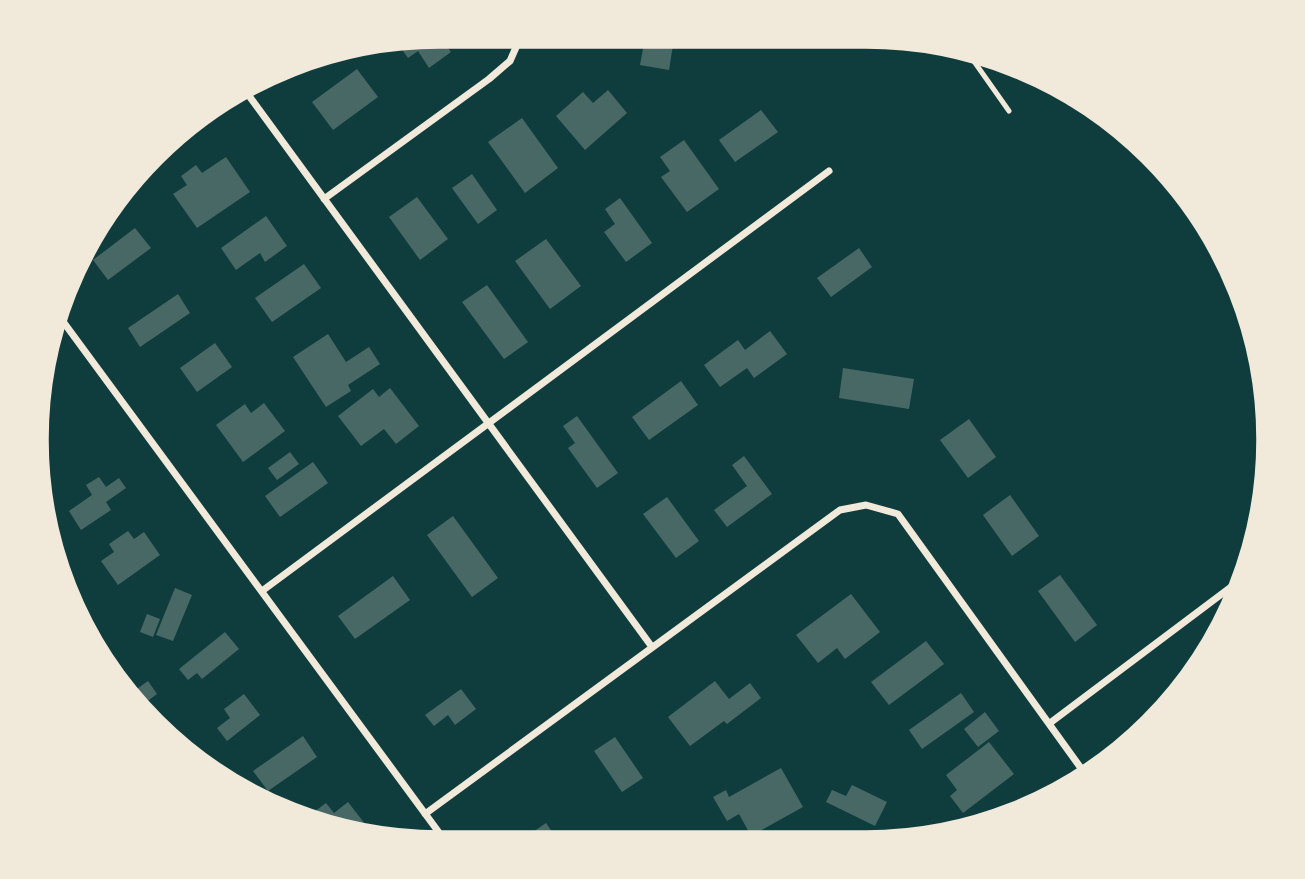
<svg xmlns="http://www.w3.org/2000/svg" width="1305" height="879" viewBox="0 0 1305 879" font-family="'Asap Condensed',sans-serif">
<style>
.building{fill:#486865}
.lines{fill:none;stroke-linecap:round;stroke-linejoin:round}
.service{stroke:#f1e9da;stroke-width:5}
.minor{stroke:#f1e9da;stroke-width:7}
.rim{fill:none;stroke:#f1e9da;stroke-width:3.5}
</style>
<rect width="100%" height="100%" fill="#0f3d3e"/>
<path class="building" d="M439,35L451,52L429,68L418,51L408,58L398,44Z
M645,38L674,39L669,70L640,65Z
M357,69L378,97L333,130L312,102Z
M1055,84L1076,100L1068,106L1052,86Z
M608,90L627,113L585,150L556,116L583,92L593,103Z
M761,110L778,132L735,162L719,140Z
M522,118L558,168L525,193L488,142Z
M684,140L719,189L687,212L661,177L670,171L660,157Z
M226,157L250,192L197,228L173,194L187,185L181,176L196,165L202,173Z
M472,174L497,210L478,224L452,188Z
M417,197L448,239L420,260L389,217Z
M620,198L652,243L626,262L604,232L615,224L605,209Z
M266,216L287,246L265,262L260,253L236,270L221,248Z
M135,228L151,248L108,280L93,260Z
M546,239L581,286L550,309L515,261Z
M859,248L872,267L831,297L817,278Z
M304,264L321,288L272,322L255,298Z
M487,285L528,342L504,359L462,302Z
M178,294L190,313L140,347L128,328Z
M770,331L787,354L754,378L747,368L720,387L704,365L738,340L745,350Z
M328,334L346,362L369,347L380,364L348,385L351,391L326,407L293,357Z
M215,343L232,367L197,392L180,368Z
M843,368L914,379L909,409L839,398Z
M681,381L698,405L649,440L632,417Z
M390,388L419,426L396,444L384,429L361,446L338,416L373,389L379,397Z
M264,403L285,431L243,462L216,425L245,404L251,413Z
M577,416L618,473L597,488L568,448L575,443L563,426Z
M969,419L996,457L968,478L940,440Z
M290,452L299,464L277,480L268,468Z
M744,456L772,494L727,527L714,510L747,486L732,465Z
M313,462L328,483L280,517L265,496Z
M99,477L106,487L119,478L126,488L106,502L111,510L81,530L69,511L92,495L86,485Z
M1010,495L1039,536L1012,556L983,515Z
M667,497L699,541L676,558L643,514Z
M453,516L498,578L472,597L427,535Z
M128,531L134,539L144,532L160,555L118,585L101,561L114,552L109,544Z
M1060,575L1097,625L1075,642L1038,591Z
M393,576L410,600L355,639L338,616Z
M175,588L192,595L173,641L156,635Z
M851,594L880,632L845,659L837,648L818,663L796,635Z
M147,614L160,619L153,637L140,632Z
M92,632L117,666L111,670L89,641L87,636Z
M225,632L239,649L202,679L197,673L188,680L179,669Z
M926,641L944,664L889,705L871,682Z
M148,681L157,694L145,703L160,723L155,726L124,687L128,684L134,691Z
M715,681L729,699L750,683L761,698L727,724L724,721L690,746L668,717Z
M461,689L476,709L455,725L448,715L434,726L425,715Z
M961,693L974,712L922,749L909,730Z
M244,694L260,715L227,741L217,728L230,718L224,709Z
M1154,704L1164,707L1148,728Z
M985,712L999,731L978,747L964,729Z
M303,736L317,757L268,791L253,771Z
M615,737L643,778L622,792L594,751Z
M989,742L1014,774L963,813L950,796L957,790L946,775Z
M781,768L803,807L751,836L739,814L727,821L713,797L726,790L729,797Z
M852,785L887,802L875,826L826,802L832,790L846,796Z
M348,802L365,824L353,833L306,818L326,803L334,813Z
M546,823L557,839H523Z
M692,833L707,842L687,841Z"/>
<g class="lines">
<path class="service" d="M966,50L1009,111"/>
<path class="minor" d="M244,89L652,647
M324,199L489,79L510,61L521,36
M59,316L443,838
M262,591L829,171
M1050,723L1243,578
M425,814L840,510L866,505L898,514L1083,771"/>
</g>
<path d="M0 0H1305V879H0ZM439 47H866A392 392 0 0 1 1258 439V440A392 392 0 0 1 866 832H439A392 392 0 0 1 47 440V439A392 392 0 0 1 439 47Z" fill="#f1e9da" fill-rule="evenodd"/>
<path class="rim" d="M439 47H866A392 392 0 0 1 1258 439V440A392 392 0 0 1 866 832H439A392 392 0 0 1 47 440V439A392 392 0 0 1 439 47Z"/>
</svg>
